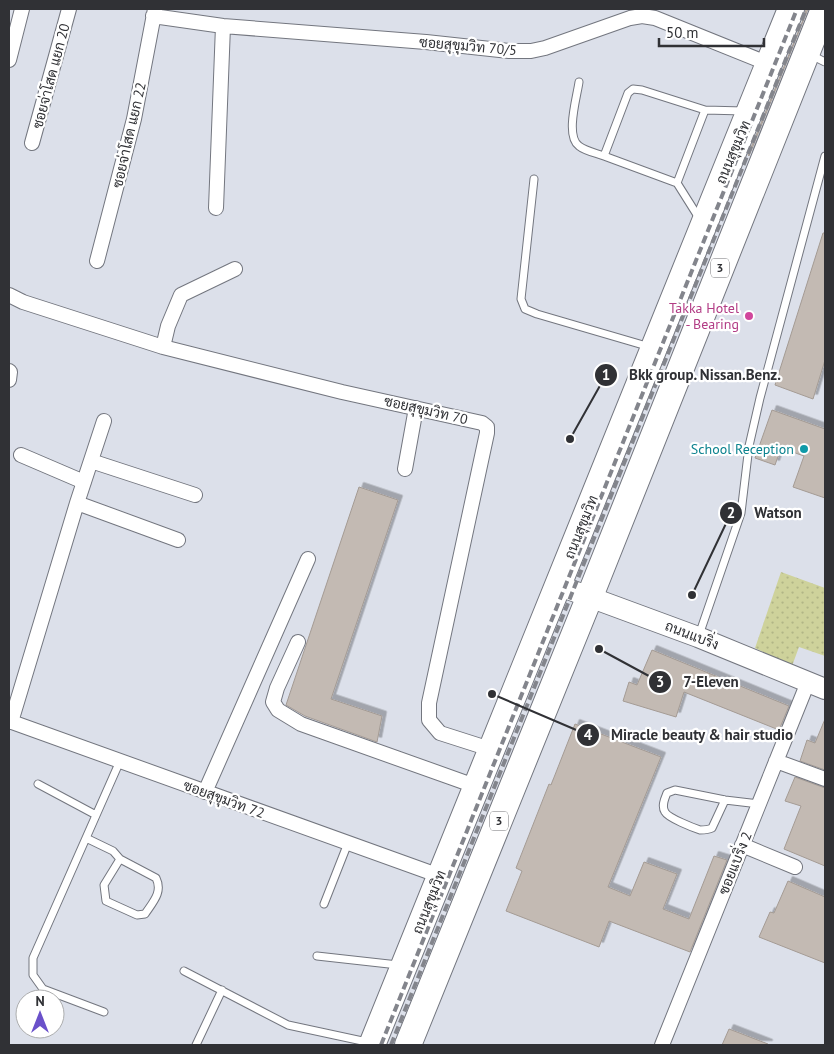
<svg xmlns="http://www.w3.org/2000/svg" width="834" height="1054" viewBox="0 0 834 1054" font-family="'PT Sans',Sarabun,sans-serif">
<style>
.grass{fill:url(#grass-dots)}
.building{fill:#c3bab3;stroke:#a49b94;filter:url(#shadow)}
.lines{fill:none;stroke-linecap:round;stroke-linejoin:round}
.lane-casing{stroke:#73767f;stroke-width:9}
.street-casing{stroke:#73767f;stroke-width:16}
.secondary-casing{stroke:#73767f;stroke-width:22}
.highway-casing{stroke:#73767f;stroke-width:28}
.lane{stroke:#fff;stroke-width:7}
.street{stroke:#fff;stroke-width:14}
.secondary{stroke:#fff;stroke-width:20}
.highway{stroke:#fff;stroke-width:26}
.rail{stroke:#83858c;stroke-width:4;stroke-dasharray:8 4;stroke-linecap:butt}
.hotel-dot{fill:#d1479c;stroke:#fff;stroke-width:2}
.culture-dot{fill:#0f9aa8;stroke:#fff;stroke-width:2}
.labels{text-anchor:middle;stroke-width:4.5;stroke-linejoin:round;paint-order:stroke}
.shield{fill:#fff;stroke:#6e6f72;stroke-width:1}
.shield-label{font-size:12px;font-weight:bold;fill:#303135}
.street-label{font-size:14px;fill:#303135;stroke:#fff}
.hotel-label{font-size:14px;fill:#b23c85;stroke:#fff;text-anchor:end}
.culture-label{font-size:14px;fill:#0d838f;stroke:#fff;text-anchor:end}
.leader{fill:none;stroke:#303135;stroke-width:2}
.callout-dot{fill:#303135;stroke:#fff;stroke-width:2}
.mark-label{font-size:15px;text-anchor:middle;font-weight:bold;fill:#fff}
.callout-label{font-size:15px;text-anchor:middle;font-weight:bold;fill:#303135;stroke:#fff;stroke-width:4.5;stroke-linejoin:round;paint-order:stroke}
</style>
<defs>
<pattern id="grass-dots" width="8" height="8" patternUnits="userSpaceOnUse" patternTransform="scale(1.25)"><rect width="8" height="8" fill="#ced29b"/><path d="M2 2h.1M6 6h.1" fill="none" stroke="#b1b586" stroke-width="1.8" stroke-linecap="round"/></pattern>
<filter id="shadow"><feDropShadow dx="4.5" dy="-4.5" stdDeviation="0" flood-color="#0004"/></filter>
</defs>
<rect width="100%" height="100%" fill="#dce0ea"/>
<path class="grass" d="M781,572L825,588V656L799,647L792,666L755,648Z"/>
<path class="building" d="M806,9H808L749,156L748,155L805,15Z
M823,233H825V360L813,399L775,385Z
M772,410L825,429V498L793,487L804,456L781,448L775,465L755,458Z
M359,487L398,500L331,699L382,716L377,742L305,716L286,705Z
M652,650L789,706L779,730L684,692L676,717L623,701L629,682L637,685Z
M825,719V770L800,761L807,740L815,743Z
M575,724L661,757L608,887L630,896L644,862L677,874L663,909L689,919L714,856L727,860L690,952L609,921L599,947L506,911L522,871L516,868L549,784L551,785Z
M795,777L825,788V866L784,849L801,806L785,801Z
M788,881L825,897V963L759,937L770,912L774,913Z
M729,1029L768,1044V1045H722Z"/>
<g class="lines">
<defs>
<path id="lane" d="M811,55L825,62
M579,82C577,97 565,136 579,146C585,151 596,153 604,156
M534,179L521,299L525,309L537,314L650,347
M677,183L705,110
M699,218L677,183L604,156L628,93L633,89L642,90L705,110L744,111
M699,635L741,513L749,446L760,398L825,156
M38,784L96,815
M725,800L712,828C708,830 705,830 700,830C694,828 668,818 665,812C661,806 665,798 667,793L675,790L725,800L759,804
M86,838L113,851L120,859L156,878C163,892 153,902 145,914L137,915L106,901L104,885L120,859
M324,904L348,843
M317,956L398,965
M184,971L288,1025L367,1042
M104,1012L43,989L33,975V958L120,761
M196,1045L222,990"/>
<path id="street" d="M153,16L223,26L426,42L509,51H531L545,48L630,18L642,16L655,18L769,64
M9,60L22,9
M32,143L69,9
M216,208L223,26
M97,261L134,119L155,9
M9,295L23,302L163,347L342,392L482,423L487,427V433L429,703V720L440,733L490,749
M163,347L168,326L181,295L235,269
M9,371L10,372L9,380
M21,455L84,482
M91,461L195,495
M405,469L416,408
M77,503L178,540
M298,642L277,688L273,702L278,710L301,724L475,786
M9,721L440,876
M11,722L77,503L104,421
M776,761L825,779
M205,792L308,559
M742,845L795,867
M662,1045L808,682"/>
<path id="secondary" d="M557,585L698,637L825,689"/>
<path id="highway" d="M372,1045L791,9
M408,1045L590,596L824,9"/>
</defs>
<use href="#lane" class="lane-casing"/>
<use href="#street" class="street-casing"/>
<use href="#secondary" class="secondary-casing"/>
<use href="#highway" class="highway-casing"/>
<use href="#lane" class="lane"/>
<use href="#street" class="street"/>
<use href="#secondary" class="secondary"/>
<use href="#highway" class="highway"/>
<path class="rail" d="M381,1045L797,9
M391,1045L806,9"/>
</g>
<circle class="hotel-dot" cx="749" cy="316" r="5"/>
<circle class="culture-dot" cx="804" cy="449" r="5"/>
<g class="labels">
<g class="shield">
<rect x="711" y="258.5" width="18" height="19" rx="4"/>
<rect x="490" y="811.5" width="18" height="19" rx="4"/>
</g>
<g class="shield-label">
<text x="720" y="272">3</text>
<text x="499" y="825">3</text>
</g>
<g class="street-label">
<text transform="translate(468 46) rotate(5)" y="5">ซอยสุขุมวิท 70/5</text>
<text transform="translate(51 76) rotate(-75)" y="5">ซอยจ่าโสด แยก 20</text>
<text transform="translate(129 135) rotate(-77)" y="5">ซอยจ่าโสด แยก 22</text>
<text transform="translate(733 152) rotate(-67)" y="5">ถนนสุขุมวิท</text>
<text transform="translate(426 410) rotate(13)" y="5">ซอยสุขุมวิท 70</text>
<text transform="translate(581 527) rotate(-68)" y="5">ถนนสุขุมวิท</text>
<text transform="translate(692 635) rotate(21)" y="5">ถนนแบริ่ง</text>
<text transform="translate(224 799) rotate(20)" y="5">ซอยสุขุมวิท 72</text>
<text transform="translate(735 863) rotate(-68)" y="5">ซอยแบริ่ง 2</text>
<text transform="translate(429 902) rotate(-68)" y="5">ถนนสุขุมวิท</text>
</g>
<g class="hotel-label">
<text x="739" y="313">Takka Hotel<tspan x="739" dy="16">- Bearing</tspan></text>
</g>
<g class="culture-label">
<text x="794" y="454">School Reception</text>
</g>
</g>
<path class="leader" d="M570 439L606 375M692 595L731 513M599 649L660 682M492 694L588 735"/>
<g class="callout-dot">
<circle cx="570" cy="439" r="5"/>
<circle cx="692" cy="595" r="5"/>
<circle cx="599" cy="649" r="5"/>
<circle cx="492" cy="694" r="5"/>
<circle cx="606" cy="375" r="12"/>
<circle cx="731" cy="513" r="12"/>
<circle cx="660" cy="682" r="12"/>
<circle cx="588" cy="735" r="12"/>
</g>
<g class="mark-label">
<text x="606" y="380">1</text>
<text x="731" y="518">2</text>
<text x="660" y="687">3</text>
<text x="588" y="740">4</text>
</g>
<g class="callout-label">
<text x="705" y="380">Bkk group. Nissan.Benz.</text>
<text x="778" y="518">Watson</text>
<text x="711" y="687">7-Eleven</text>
<text x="702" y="740">Miracle beauty &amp; hair studio</text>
</g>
<rect width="834" height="1054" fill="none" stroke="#303135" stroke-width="20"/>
<g transform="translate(40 1014)"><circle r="24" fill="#ffffff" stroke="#acadae"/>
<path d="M0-4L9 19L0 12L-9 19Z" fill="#6a51ca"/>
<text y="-8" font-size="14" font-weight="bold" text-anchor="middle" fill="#303135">N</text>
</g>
<path d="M659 38v8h105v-8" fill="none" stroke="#303135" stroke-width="2.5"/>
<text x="666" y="38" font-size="15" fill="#303135" stroke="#ffffff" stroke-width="4" paint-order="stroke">50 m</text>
</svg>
